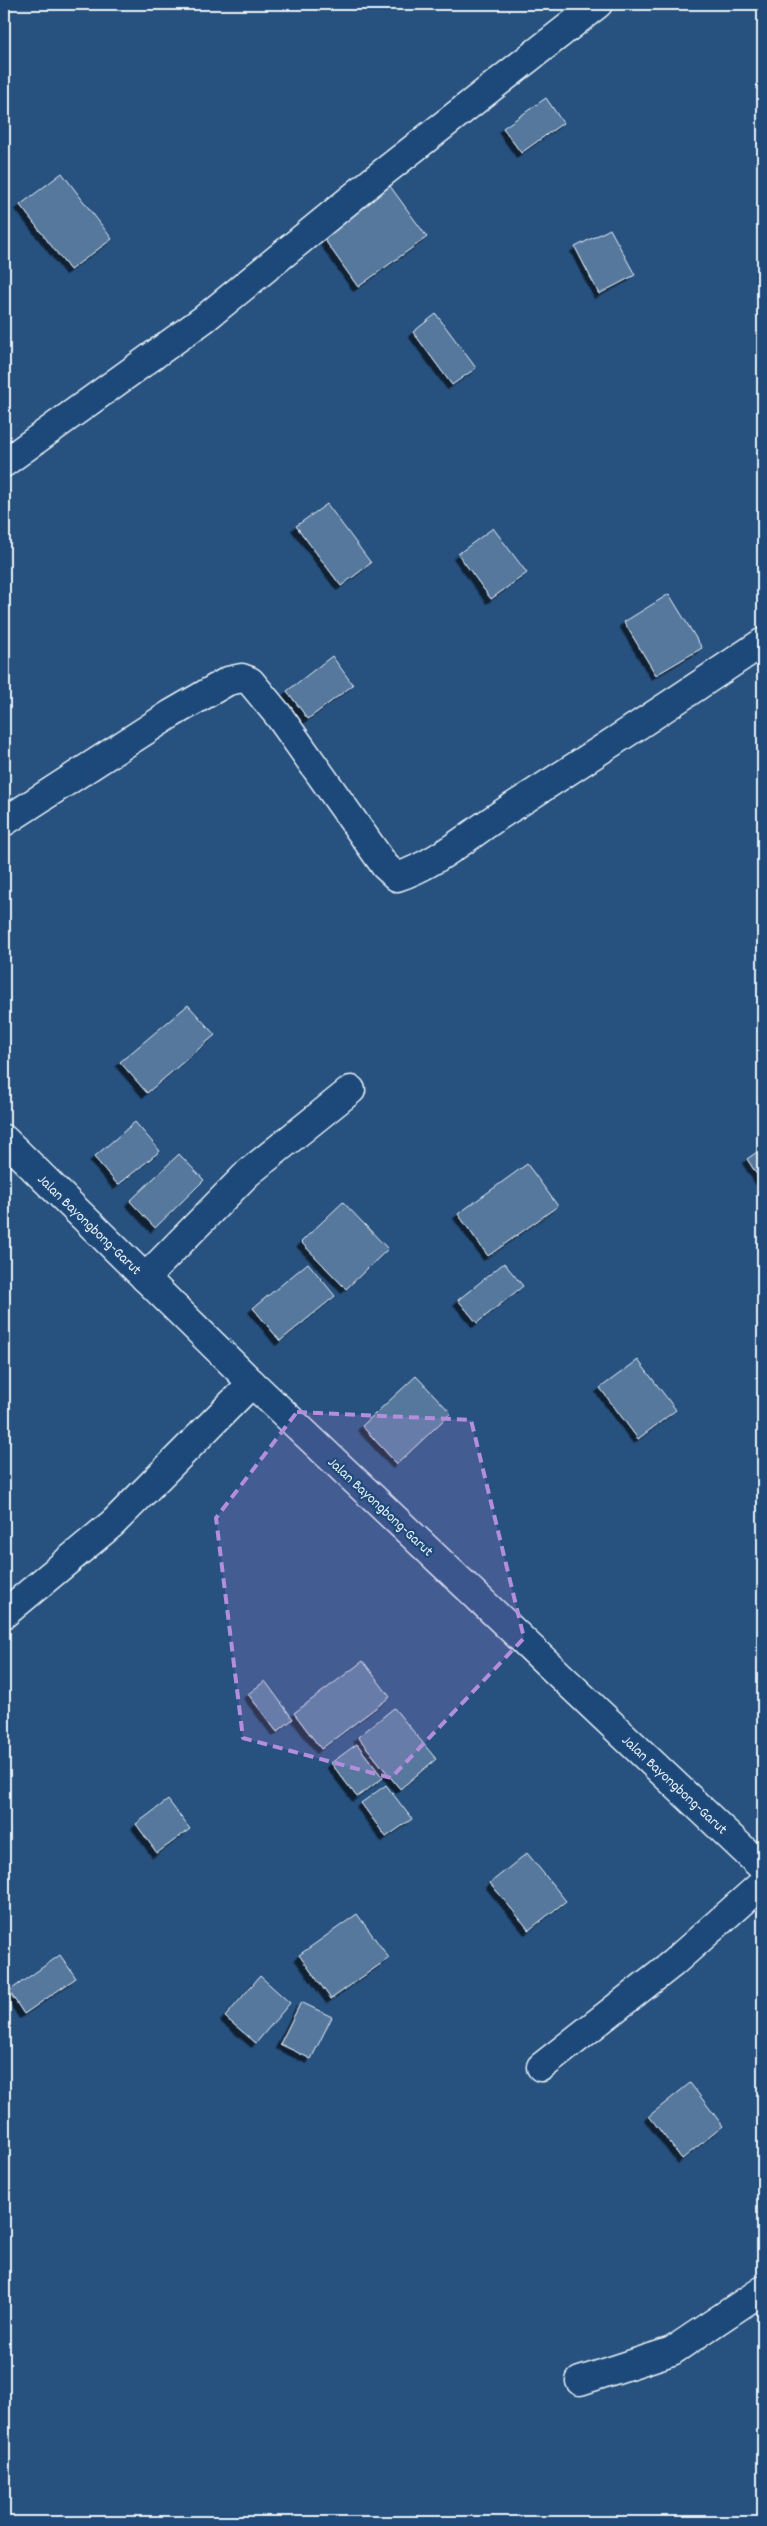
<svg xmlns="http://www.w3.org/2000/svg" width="767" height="2526" viewBox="0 0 767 2526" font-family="Dekko,sans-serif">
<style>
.building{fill:#57789d;stroke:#e8f1f8;filter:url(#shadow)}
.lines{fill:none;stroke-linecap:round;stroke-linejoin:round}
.minor-casing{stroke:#e8f1f8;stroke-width:31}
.primary-casing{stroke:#e8f1f8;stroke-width:31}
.minor{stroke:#1f4a7a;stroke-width:28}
.primary{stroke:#1f4a7a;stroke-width:28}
.marked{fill:#b28edc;fill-opacity:0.2;stroke:#b28edc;stroke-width:4;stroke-dasharray:10 6;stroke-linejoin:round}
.labels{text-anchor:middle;stroke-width:4.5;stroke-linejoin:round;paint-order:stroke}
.street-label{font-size:15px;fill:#e8f1f8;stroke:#1f4a7a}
</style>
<defs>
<filter id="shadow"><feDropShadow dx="-4.5" dy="4.5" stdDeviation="0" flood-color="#0009"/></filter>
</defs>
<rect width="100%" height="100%" fill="#27517f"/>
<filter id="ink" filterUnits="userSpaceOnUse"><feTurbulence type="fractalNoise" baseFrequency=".02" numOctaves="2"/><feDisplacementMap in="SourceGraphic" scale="10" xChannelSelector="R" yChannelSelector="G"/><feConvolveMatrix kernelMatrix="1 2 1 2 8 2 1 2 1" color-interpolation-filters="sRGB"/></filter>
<g filter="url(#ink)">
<path class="building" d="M546,98L563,123L521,153L503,128Z
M62,173L112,239L70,270L20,205Z
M390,186L427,237L358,287L322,236Z
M610,229L635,275L599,294L575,247Z
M436,314L476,368L452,385L413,332Z
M327,504L371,563L341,586L296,526Z
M493,528L527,573L491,599L458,554Z
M669,594L702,648L656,675L624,622Z
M332,656L353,685L308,719L287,691Z
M188,1005L215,1035L147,1093L120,1062Z
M135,1122L160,1151L118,1185L94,1157Z
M763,1148V1184L747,1159Z
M179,1154L204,1180L155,1228L130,1201Z
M527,1164L558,1206L488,1256L458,1214Z
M343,1202L388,1249L346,1289L301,1242Z
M308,1263L335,1296L280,1341L253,1308Z
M504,1263L523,1286L477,1323L458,1300Z
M638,1360L676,1410L638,1439L600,1388Z
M416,1376L451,1413L397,1464L362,1426Z
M363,1661L390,1697L321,1749L294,1713Z
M265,1681L293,1719L277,1732L248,1694Z
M394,1708L436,1759L400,1789L358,1737Z
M357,1744L383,1778L357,1797L331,1763Z
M386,1785L412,1819L386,1837L361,1803Z
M168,1800L190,1829L157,1853L136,1824Z
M527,1853L566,1901L529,1930L490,1883Z
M357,1914L389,1958L331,1999L299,1955Z
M60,1955L76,1978L24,2014L9,1991Z
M260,1976L290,2003L256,2043L225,2017Z
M301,2002L332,2017L311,2059L280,2044Z
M690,2083L723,2126L682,2159L649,2116Z"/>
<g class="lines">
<defs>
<path id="minor" d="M4,463L204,319L380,175L598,4
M4,822L171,714L228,681L242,678L250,681L279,716L385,866L397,877C436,864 469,835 503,813C591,757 677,700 763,642
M145,1278L248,1173L351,1090
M4,1614L113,1523L252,1383
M541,2067L673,1963L763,1883
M580,2381L672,2351L763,2290"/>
<path id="primary" d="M4,1139L252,1383L763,1868"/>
</defs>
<use href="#minor" class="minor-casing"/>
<use href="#primary" class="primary-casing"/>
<use href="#minor" class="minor"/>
<use href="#primary" class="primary"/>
</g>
</g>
<path class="marked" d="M297,1412L471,1420L524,1638L391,1778L243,1738L216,1518Z"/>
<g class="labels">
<g class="street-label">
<text transform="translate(90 1224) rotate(44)" y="5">Jalan Bayongbong-Garut</text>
<text transform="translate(381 1506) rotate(43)" y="5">Jalan Bayongbong-Garut</text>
<text transform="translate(675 1784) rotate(43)" y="5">Jalan Bayongbong-Garut</text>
</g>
</g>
<rect width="767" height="2526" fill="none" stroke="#1f4a7a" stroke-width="20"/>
<rect x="10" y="10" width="747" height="2506" fill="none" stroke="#e8f1f8" stroke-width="2" filter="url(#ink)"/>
</svg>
